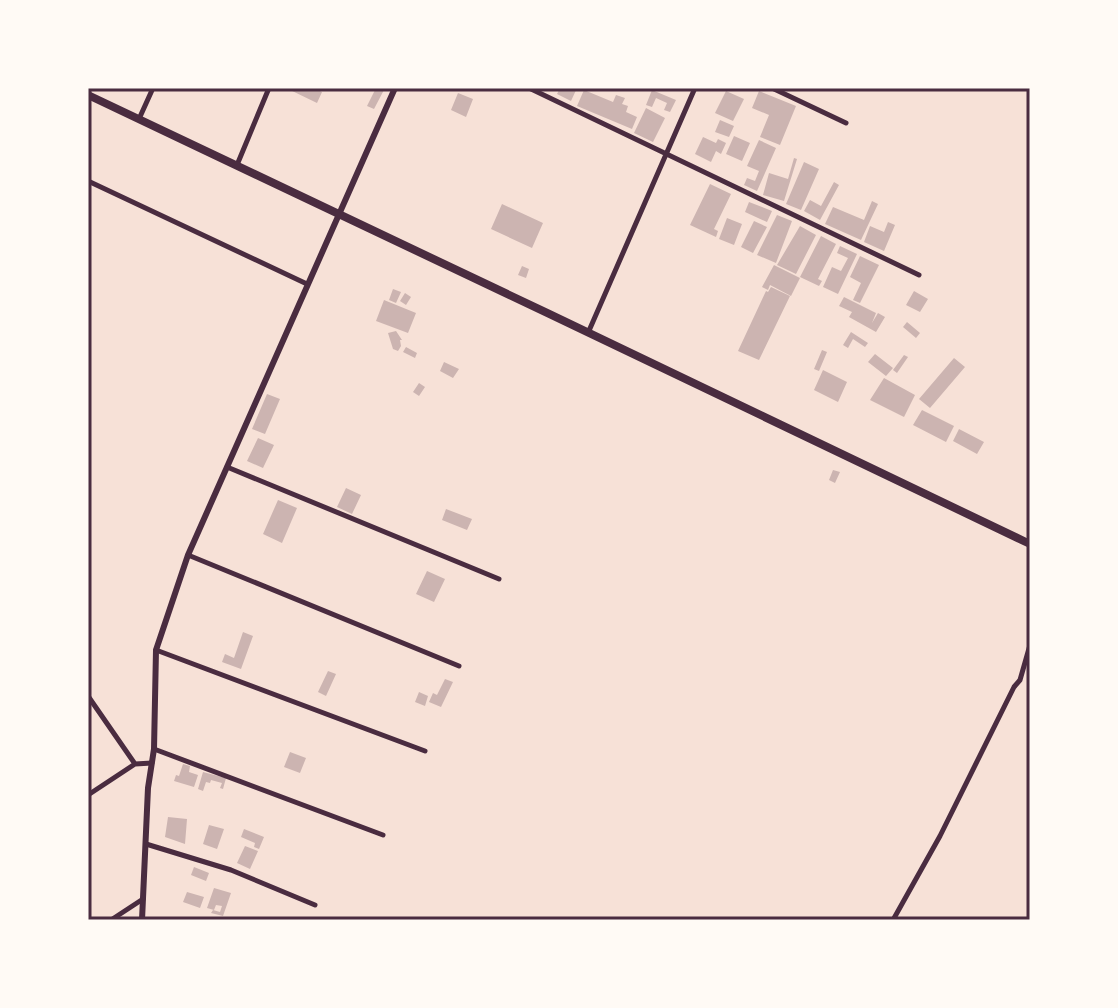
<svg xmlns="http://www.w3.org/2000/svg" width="1118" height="1008" viewBox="0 0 1118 1008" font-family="'Open Sans',sans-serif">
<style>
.building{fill:#ccb4b1}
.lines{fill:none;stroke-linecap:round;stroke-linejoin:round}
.minor{stroke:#4a2c40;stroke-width:5}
.tertiary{stroke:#4a2c40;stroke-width:6}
.trunk{stroke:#4a2c40;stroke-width:8}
.neatline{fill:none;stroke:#4a2c40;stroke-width:3}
</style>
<rect width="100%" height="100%" fill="#f7e1d7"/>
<path class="building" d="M286,88H314L322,92L317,103Z
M376,88H385L374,109L367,106Z
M560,88H577L571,101L557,94Z
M584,90L613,102L616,95L625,98L622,104L628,106L626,112L637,117L632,129L577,106Z
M652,90L676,100L670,112L664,110L667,103L656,98L652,107L646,105Z
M726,91L744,99L733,121L715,113Z
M759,91L796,106L780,145L760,137L769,115L752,108Z
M458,93L473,99L466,117L451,110Z
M646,108L665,118L653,142L634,133Z
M720,120L734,126L729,137L715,132Z
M734,136L750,143L742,161L726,154Z
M703,137L716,143L718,139L726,143L721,154L716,151L711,162L695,154Z
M759,140L776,148L757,191L744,185L747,178L755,181L759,171L747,166Z
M794,158L797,159L784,201L763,195L769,173L788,179Z
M804,162L819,169L801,210L786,204Z
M834,182L839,185L820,220L804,211L810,200L821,206Z
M710,184L731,194L714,229L718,231L716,237L690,225Z
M872,201L878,204L861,240L825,224L833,207L864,220Z
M749,202L772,211L767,222L745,212Z
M502,204L543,223L532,248L491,229Z
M777,215L792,221L776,263L757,255Z
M727,218L742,224L734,245L719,239Z
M754,221L767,227L753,253L741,247Z
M888,222L895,225L884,251L864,242L870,226L884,232Z
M800,226L816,235L796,274L777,265Z
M821,236L836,244L818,279L822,281L819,286L800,277Z
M840,246L857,254L838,294L823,287L832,267L841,271L848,258L837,253Z
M860,256L879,265L860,303L853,300L861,283L850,277Z
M774,265L800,278L791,296L770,285L768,290L762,287Z
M522,266L529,269L526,278L518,275Z
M771,287L790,296L759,360L738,351L766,291L768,292Z
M393,289L401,292L396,303L389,300Z
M914,291L928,299L920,312L906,305Z
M405,293L411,297L406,305L400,301Z
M844,297L876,313L872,323L878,313L885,317L876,332L849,317L852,312L839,306Z
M384,300L416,313L408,333L376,321Z
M907,322L920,333L916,338L903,327Z
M396,331L402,340H400L401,346L398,351L393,349L388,333Z
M851,332L868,343L865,347L853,339L848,348L843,345Z
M406,347L417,353L415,358L403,352Z
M822,350L827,352L819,371L814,369Z
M875,354L893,368L886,376L868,362Z
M904,355L908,357L897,373L893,370Z
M954,358L965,367L930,408L919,399Z
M444,362L459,369L453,378L440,371Z
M823,370L847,382L838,402L814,390Z
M884,378L915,395L904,417L870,400Z
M419,383L425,387L419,396L413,392Z
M267,394L280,399L265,434L252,429Z
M922,410L954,426L946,442L913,425Z
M959,429L984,442L977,454L953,441Z
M258,438L274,445L263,468L247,461Z
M833,470L840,472L835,483L829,480Z
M346,488L361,495L352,514L337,507Z
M278,500L297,508L282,543L263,534Z
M446,509L472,519L467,530L442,520Z
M427,571L445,579L434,602L416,594Z
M243,632L253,636L241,669L222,662L225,654L234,658Z
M328,671L336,674L326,696L318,692Z
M445,679L453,682L441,707L429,702L433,693L437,695Z
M419,692L428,696L425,706L415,702Z
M290,752L306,758L300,773L284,767Z
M183,764L190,766L189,772L198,775L194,787L174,781L176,775L179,776Z
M203,772L226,778L223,789L220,788L222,783L211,780L210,783L206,782L203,791L198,789Z
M168,817L187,819L185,844L165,837Z
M209,825L224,829L217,849L203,844Z
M244,829L264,837L259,849L254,847L255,843L241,837Z
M245,846L258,851L250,869L237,863Z
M194,867L209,873L206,881L191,875Z
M214,888L231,893L223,916L211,913L213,910L220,912L222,906L216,905L214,910L207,908Z
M187,892L204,897L200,908L183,902Z"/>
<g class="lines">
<path class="minor" d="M529,88L919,275
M772,88L846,123
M139,119L153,88
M237,165L269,88
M88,181L307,284
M588,333L695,88
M227,467L499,579
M188,555L459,666
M1030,593V608
M156,650L425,751
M88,696L135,764L152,763
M154,749L383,835
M88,795L135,764
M146,844L231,870L315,905
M111,920L143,899
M893,920L940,836L1014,687L1020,680L1030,645"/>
<path class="tertiary" d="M142,920L148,788L154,749L156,650L188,555L395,88"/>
<path class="trunk" d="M88,95C403,242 716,395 1030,544"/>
</g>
<rect width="1118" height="1008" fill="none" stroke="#fffaf5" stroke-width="180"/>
<rect x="90" y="90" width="938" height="828" class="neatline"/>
</svg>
